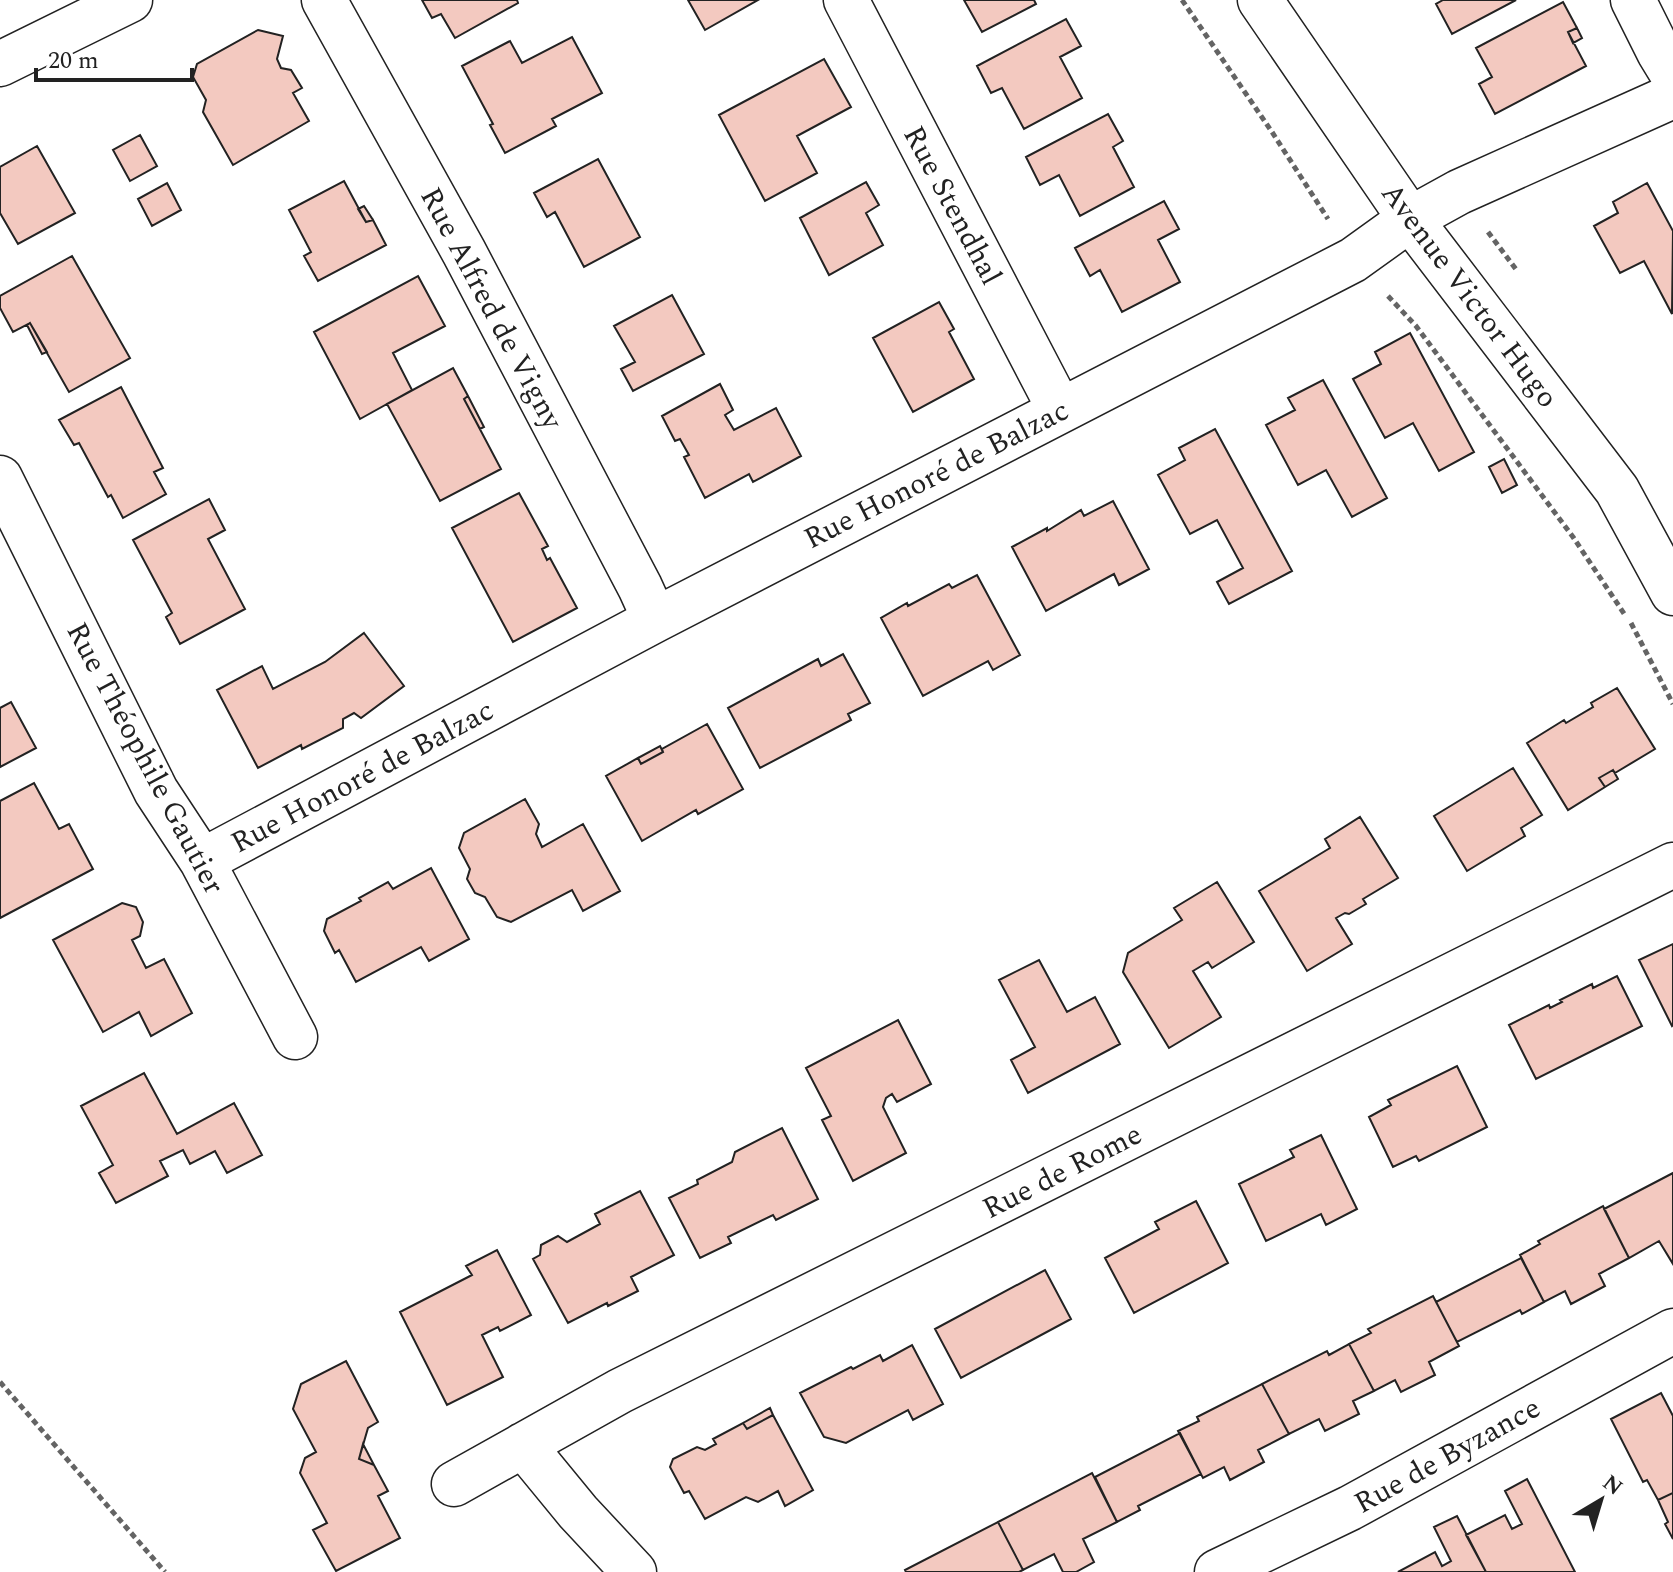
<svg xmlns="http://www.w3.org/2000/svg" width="1673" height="1572" viewBox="0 0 1673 1572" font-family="Spectral,serif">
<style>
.building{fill:#f3c9c0;stroke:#222;stroke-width:2}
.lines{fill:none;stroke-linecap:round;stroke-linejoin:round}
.minor-casing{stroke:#222;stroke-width:47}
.path{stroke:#646464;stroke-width:5;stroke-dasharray:6 4;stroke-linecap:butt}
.minor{stroke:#fff;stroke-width:44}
.labels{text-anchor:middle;stroke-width:6;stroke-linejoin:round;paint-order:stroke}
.street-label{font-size:30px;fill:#222;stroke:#fff}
</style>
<rect width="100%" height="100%" fill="#fff"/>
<path class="building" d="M422,0H517L518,3L455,38L441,14L432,18Z
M688,0H758L705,30Z
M964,0H1034L1036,4L982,32Z
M1443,0H1516L1452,34L1436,4Z
M1563,2L1577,28L1568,32L1586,66L1495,114L1479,84L1492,77L1476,48Z
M1066,19L1081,46L1060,57L1082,98L1024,129L1002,88L991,93L977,66Z
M1577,28L1582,38L1573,43L1568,32Z
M258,30L283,36L277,59L281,68L291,70L302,88L293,93L309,121L233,165L203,112L206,100L193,77L197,64Z
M572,37L602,93L552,119L556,126L505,153L490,125L493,124L462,66L510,41L522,63Z
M824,59L851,107L797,136L817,173L765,201L719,115Z
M1108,114L1123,141L1113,147L1134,187L1080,216L1059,175L1040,185L1026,157Z
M140,135L157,166L130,181L113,150Z
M37,146L75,213L18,244L0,213V167Z
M598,159L640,237L584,267L555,212L547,217L534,193Z
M344,181L366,222L373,220L386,245L318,281L304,256L311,252L289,210Z
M866,182L879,205L866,213L883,245L829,275L800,218Z
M167,183L181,210L152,226L138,199Z
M1647,183L1673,231L1672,314L1644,261L1620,273L1594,226L1618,213L1613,202Z
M1164,201L1179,229L1158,240L1180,282L1122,312L1100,270L1090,276L1075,248Z
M364,206L373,220L366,222L358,209Z
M72,256L130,358L69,392L30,323L13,332L0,308V296Z
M418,276L445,326L393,353L412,390L360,419L314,332Z
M672,295L704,354L633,391L621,369L635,362L614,326Z
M939,302L954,329L949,332L974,379L913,412L873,338Z
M30,323L47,352L42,354L27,325Z
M1410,333L1474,452L1439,471L1413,423L1385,438L1353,379L1381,364L1375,352Z
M453,368L468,396L464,399L501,469L440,501L387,404Z
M1323,380L1387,498L1352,517L1326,470L1298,485L1266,425L1295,410L1288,398Z
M720,384L733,410L725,415L734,430L776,408L801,456L753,482L749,474L705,498L684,457L689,455L680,439L675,441L662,416Z
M121,387L163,468L154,472L166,494L123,518L111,495L108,497L79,443L74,445L59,420Z
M468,396L484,427L480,429L464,399Z
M1215,429L1292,571L1229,604L1217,582L1243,568L1217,520L1190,534L1158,475L1185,460L1179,448Z
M1504,459L1517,485L1502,493L1489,467Z
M519,493L548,546L542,549L547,560L550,558L577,608L513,642L452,528Z
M209,499L225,530L208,539L245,609L180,644L166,617L172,613L133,540Z
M1113,501L1149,569L1119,585L1114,574L1046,611L1012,547L1047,528V531L1081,510L1084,516Z
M977,575L1020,655L993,670L988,661L923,696L881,618L907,603L908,606L949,584L952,588Z
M364,633L404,686L361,718L354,713L343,719V728L302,749L301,745L258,768L217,690L262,666L273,689L325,662Z
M843,654L870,703L848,714L851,720L760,768L728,708L818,659L821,666Z
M1617,688L1655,749L1615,773L1613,770L1599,778L1605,787L1568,810L1527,743L1564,720L1566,723L1593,707L1591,703Z
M11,702L36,748L0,767V708Z
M707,724L743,789L698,814L696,810L642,841L606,776L638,758L641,764L663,752L662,749Z
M660,746L663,752L641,764L638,758Z
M1513,768L1542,815L1521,828L1525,836L1467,871L1434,816Z
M1613,770L1618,779L1605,787L1599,778Z
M34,783L59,829L69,824L93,869L0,918V801Z
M525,799L539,824L536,834L542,847L583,824L620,891L583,911L572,890L511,922L497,917L485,897L475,893L467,879L470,869L459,848L464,833Z
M1360,817L1398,878L1363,899L1366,904L1349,914L1345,913L1336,918L1352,944L1307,971L1259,891L1330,848L1325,839Z
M431,868L469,939L429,961L421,947L356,982L339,950L335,953L324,931L327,919L361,901L359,898L388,882L393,889Z
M1217,882L1254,942L1212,968L1208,962L1193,971L1221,1017L1169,1048L1123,972L1128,953L1182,920L1174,908Z
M122,903L136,907L143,922L140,936L132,940L146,968L164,959L192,1013L151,1036L139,1012L103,1032L53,940Z
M1673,944V1025L1672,1026L1639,960Z
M1039,960L1067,1012L1095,997L1120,1044L1028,1093L1011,1060L1035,1047L999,980Z
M1617,976L1642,1026L1536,1079L1509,1025L1549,1005L1550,1008L1562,1002L1560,1000L1592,984L1593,988Z
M898,1020L931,1084L897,1102L892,1094L886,1098L883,1107L906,1153L853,1181L822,1120L831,1116L806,1068Z
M1457,1066L1487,1127L1419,1161L1416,1156L1393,1167L1369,1117L1391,1105L1388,1100Z
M144,1073L177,1134L234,1103L262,1155L227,1173L215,1151L190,1164L183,1150L160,1161L168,1176L116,1203L99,1173L113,1165L81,1106Z
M782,1128L818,1199L776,1220L773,1215L728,1237L731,1243L700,1258L669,1198L698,1184L697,1180L732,1162L735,1152Z
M1321,1135L1357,1209L1326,1225L1321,1214L1266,1241L1239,1184L1294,1157L1290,1150Z
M1673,1173V1264L1659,1241L1629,1258L1604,1209Z
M640,1191L674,1255L631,1277L638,1291L608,1306L607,1303L568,1323L533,1259L540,1255L541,1245L558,1236L567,1242L600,1224L595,1214Z
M1196,1201L1228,1263L1134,1313L1105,1258L1159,1229L1155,1222Z
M1603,1206L1629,1258L1599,1274L1605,1286L1571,1304L1565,1291L1544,1302L1520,1255L1540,1244L1538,1241Z
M497,1250L531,1315L500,1331L498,1327L482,1335L503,1377L447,1405L400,1312L472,1275L466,1266Z
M1521,1258L1544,1302L1522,1314L1520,1310L1457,1342L1436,1302Z
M1045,1270L1071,1319L961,1378L935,1329Z
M1433,1296L1459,1346L1429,1362L1435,1375L1401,1392L1395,1380L1374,1391L1349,1344L1371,1333L1368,1329Z
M1349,1344L1374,1391L1353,1401L1359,1414L1325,1431L1319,1419L1289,1434L1262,1384L1327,1351L1329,1355Z
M912,1345L943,1404L913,1420L908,1410L846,1443L824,1437L800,1393L851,1367L853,1369L880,1355L883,1361Z
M346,1361L378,1422L368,1428L359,1459L374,1465L388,1491L378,1496L400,1538L336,1571L313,1530L327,1523L300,1473L305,1458L316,1452L293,1409L301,1384Z
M1262,1384L1289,1434L1258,1450L1264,1462L1230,1480L1224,1467L1203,1478L1178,1431L1199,1421L1197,1417Z
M1661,1393L1673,1416V1493L1658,1500L1647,1480L1643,1482L1611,1419Z
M770,1408L773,1415L747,1429L743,1423Z
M773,1415L813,1490L785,1506L778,1491L758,1502L746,1497L705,1519L689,1491L684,1493L670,1467L673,1459L697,1447L705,1450L716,1444L713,1439L743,1423L747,1429Z
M1180,1433L1201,1474L1138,1506L1140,1510L1117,1522L1095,1477Z
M363,1444L374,1465L359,1459Z
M1092,1473L1117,1522L1083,1539L1094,1562L1076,1572H1063L1054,1554L1023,1570L998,1522Z
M1527,1479L1575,1572H1486L1466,1535L1505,1515L1512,1529L1522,1524L1505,1491Z
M1673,1493V1539L1665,1524L1668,1522L1658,1500Z
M1457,1516L1486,1572H1398L1435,1552L1442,1566L1451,1561L1434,1527Z
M998,1522L1023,1570L1019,1572H906L905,1570Z"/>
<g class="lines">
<defs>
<path id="minor" d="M324,0L464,252L640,587L655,620
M846,0L1060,410
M1260,0L1410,219L1617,490L1673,593
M1633,0L1659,52L1673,75
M0,64L130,0
M0,478L156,791L202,861L295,1037
M202,861L655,620L1353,260L1410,219L1459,192L1673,96
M523,1445L578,1512L634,1572
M454,1484L620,1391L1673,865
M1217,1572L1350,1508L1673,1331"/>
</defs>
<use href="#minor" class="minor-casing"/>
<path class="path" d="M1182,0L1272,132L1328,219
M1488,232L1518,272
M1388,296L1416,326L1573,537L1625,615
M1631,623L1673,704
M0,1382L165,1572"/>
<use href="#minor" class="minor"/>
</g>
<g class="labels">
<g class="street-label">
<text transform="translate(953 205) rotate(62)" y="10">Rue Stendhal</text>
<text transform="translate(1470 295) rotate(53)" y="10">Avenue Victor Hugo</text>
<text transform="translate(492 308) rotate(62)" y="10">Rue Alfred de Vigny</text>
<text transform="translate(936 474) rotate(-27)" y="10">Rue Honoré de Balzac</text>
<text transform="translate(146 758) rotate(62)" y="10">Rue Théophile Gautier</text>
<text transform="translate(362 776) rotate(-28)" y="10">Rue Honoré de Balzac</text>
<text transform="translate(1062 1171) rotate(-27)" y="10">Rue de Rome</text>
<text transform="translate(1447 1455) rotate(-29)" y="10">Rue de Byzance</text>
</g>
</g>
<g transform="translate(1601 1500) rotate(38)" stroke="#ffffff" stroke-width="6" paint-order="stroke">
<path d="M0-6L14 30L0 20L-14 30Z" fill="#222222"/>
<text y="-12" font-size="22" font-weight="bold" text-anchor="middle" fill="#222222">N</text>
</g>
<path d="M36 68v12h156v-12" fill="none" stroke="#222222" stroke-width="4"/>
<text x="48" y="68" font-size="24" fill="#222222" stroke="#ffffff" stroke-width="6" paint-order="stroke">20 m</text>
</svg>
